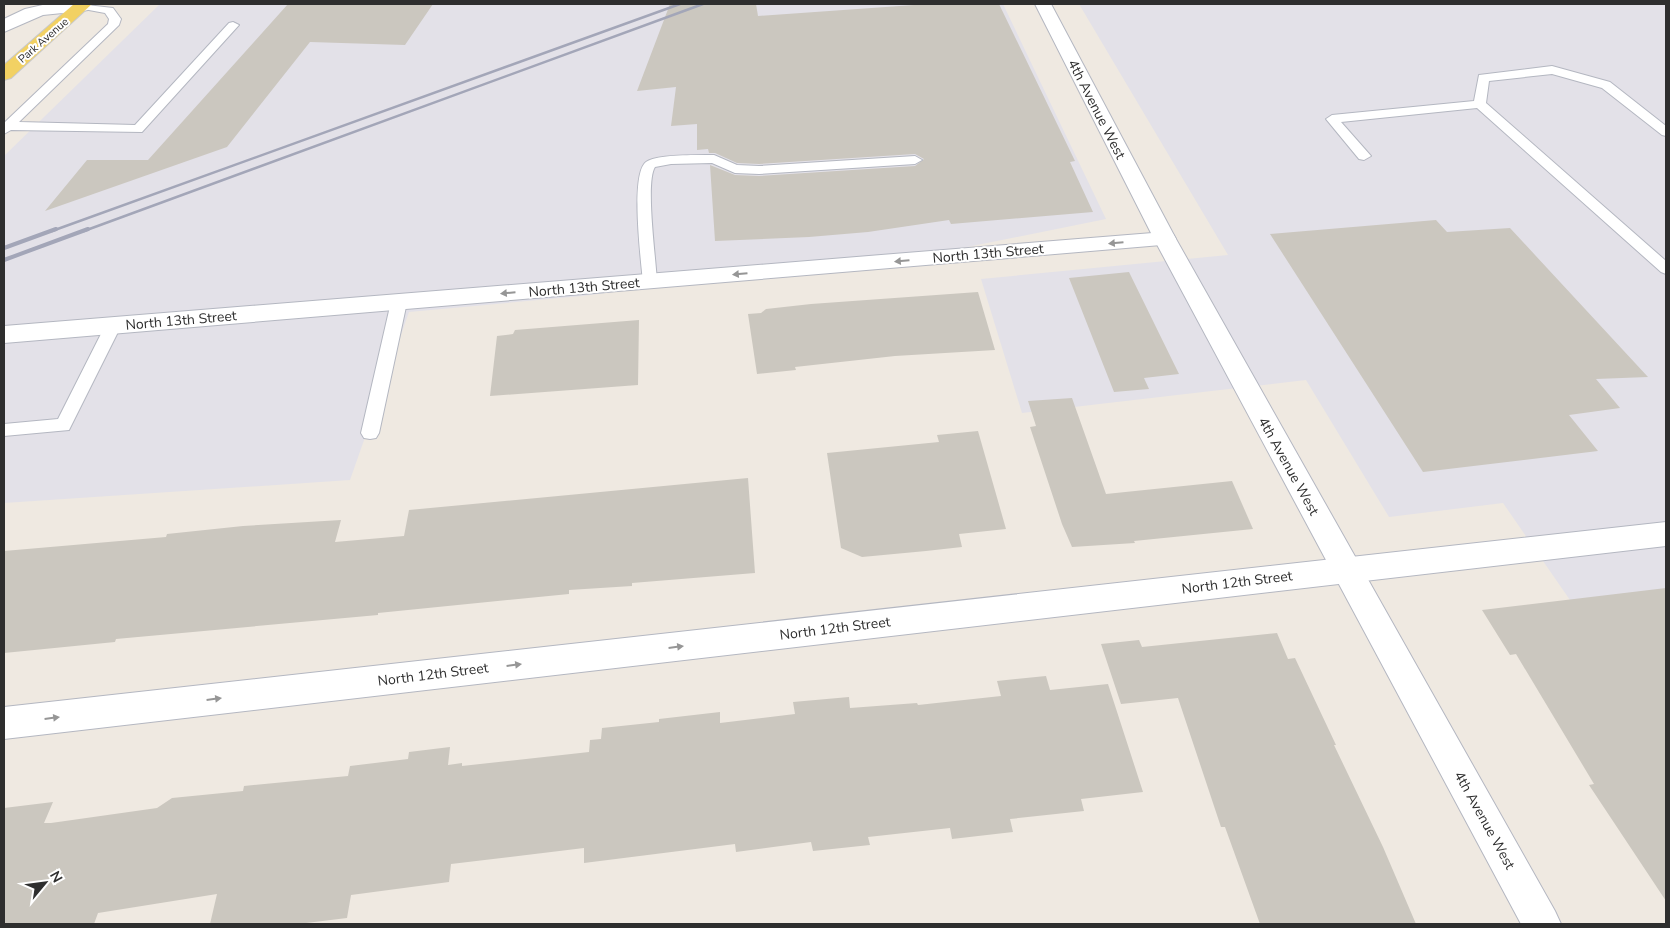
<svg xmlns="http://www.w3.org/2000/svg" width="1670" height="928" viewBox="0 0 1670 928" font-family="'Nunito Sans',sans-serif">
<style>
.industrial{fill:#e3e1e8}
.building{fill:#cbc7bf}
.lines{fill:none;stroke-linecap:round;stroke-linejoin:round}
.lane-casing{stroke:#b4b7c1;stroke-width:2}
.street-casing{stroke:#b4b7c1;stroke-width:2}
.secondary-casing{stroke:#b4b7c1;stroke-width:2}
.primary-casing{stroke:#c9c9c9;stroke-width:2}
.lane{fill:#fff;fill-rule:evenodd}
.street{fill:#fff;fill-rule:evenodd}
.secondary{fill:#fff;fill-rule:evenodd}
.primary{fill:#f2d163;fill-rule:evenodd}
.rail-far1{stroke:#a3a6b8;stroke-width:2.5}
.rail{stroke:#a3a6b8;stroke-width:4}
.oneway{fill:#969696}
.labels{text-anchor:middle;stroke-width:4;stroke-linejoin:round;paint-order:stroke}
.far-street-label{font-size:11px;fill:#2e2e2e;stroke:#fff}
.street-label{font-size:14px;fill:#2e2e2e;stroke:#fff}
</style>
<rect width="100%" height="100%" fill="#efe9e1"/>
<path class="industrial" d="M160,4H1003L1106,219L962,248L582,296L409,312L350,480L4,503V156Z
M1079,4H1666V739L1503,503L1389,517L1306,380L1022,413L981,279L1228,255Z"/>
<path class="building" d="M288,4H433L405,45L310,42L227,147L45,211L87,160H148Z
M670,4H756L758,16L928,4H999L1075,161L1070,162L1093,212L951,224L949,220L868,232L809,237L715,241L710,165L735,175L759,176L915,166L924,159L915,154L759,164L737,163L715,153H709L708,149L697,150V124L671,126L676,87L637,91Z
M1436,220L1447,232L1510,228L1648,377L1596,379L1620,408L1569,415L1598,451L1423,472L1270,234Z
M1129,272L1179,374L1144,378L1149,389L1114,392L1069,278Z
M978,292L995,350L895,356L795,367L796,370L757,374L748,314L761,313L766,309L811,304Z
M639,320L638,385L490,396L497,336L513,334L515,330Z
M1072,398L1106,494L1232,481L1253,529L1134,541L1135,543L1072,547L1062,524L1030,427L1036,426L1028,401Z
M978,431L1006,529L959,534L962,547L926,551L862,557L841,548L827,453L939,442L937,435Z
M748,478L755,573L632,583V586L569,590V594L378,613V615L116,639L115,642L4,653V551L166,537L167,534L243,526L341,520L335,542L404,536L409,510Z
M1666,588V901L1589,785L1594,784L1516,654L1510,655L1482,610Z
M1277,633L1288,659L1295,658L1336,745H1334L1383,847L1416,924H1260L1225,827H1221L1178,698L1121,704L1101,644L1139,640L1142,647Z
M1046,676L1050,690L1108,684L1143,792L1081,799L1084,811L1010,819L1013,832L952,839L950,828L868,837L870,845L813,851L811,842L736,852L735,844L584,863V848L451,864L449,882L351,895L347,918L298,924H210L217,894L98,913L94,924H4V808L53,802L44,823H51L157,808L172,798L243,791L244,786L348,776L350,766L408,759L409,752L450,747L448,765L462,763V766L589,752L590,740L601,739L602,728L659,722V719L720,712V723L795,714L793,702L849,697L850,708L917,703L918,705L1001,696L997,681Z"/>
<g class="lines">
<defs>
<path id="lane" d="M78,4L113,8L121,19L119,25L19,122L135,125L229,23L233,22L239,25L142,132L11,130L4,134V123L108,24L109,19L105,13L78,8Z
M1552,66L1610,82L1666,126V136L1662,135L1602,88L1552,74L1489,81L1486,103L1666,261V274L1661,272L1477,108L1341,122L1371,156L1364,160L1359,159L1326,119L1332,115L1474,101L1479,75Z
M714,155L737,165L759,166L915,156L922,160L915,164L759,174L735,173L712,163L671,164L655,167C645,182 656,260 657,282L650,287L645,285L643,282C641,260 630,174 646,162C656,154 700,155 714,155Z
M399,297L407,302L379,433L376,438L370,439L364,438L361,433L391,302Z
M113,321L118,322L121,326L69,430L4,436V424L58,419L105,326L108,322Z"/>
<path id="street" d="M47,4H89L91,6L88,10L82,11L43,15L4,32V19L6,18L25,9Z
M1165,232L1173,234L1176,239L1173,244L4,343V326Z
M1666,522V546L4,739V707Z"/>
<path id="secondary" d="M1035,4H1051L1176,239L1555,911L1561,924H1521L1154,239Z"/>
<path id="primary" d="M74,4H92L11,78L4,80V65Z"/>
</defs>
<use href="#lane" class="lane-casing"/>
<use href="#street" class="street-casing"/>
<use href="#secondary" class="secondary-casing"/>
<use href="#primary" class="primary-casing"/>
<use href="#lane" class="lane"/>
<use href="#street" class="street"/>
<use href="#secondary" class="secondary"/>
<use href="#primary" class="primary"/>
<path class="rail-far1" d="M52,231L680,4
M84,231L703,4"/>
<path class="rail" d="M4,248L56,229
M4,260L88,229"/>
</g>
<defs><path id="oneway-solid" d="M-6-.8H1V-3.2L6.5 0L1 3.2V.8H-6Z" transform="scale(1.25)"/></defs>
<g class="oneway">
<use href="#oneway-solid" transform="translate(1116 243) rotate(175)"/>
<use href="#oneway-solid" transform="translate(902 261) rotate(175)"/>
<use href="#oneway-solid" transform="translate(740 274) rotate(175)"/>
<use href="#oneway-solid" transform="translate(508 293) rotate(175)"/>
<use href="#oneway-solid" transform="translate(676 647) rotate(-7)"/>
<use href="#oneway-solid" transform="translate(514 665) rotate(-7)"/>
<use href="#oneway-solid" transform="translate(214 699) rotate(-7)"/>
<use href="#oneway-solid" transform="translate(52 718) rotate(-7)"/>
</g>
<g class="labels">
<g class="far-street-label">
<text transform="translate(43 40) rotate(-41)" y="4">Park Avenue</text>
</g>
<g class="street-label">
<text transform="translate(1097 109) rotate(63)" y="5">4th Avenue West</text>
<text transform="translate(988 253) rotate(-5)" y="5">North 13th Street</text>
<text transform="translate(584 287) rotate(-5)" y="5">North 13th Street</text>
<text transform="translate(181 320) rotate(-5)" y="5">North 13th Street</text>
<text transform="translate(1289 466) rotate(61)" y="5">4th Avenue West</text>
<text transform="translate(1237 582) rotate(-7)" y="5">North 12th Street</text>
<text transform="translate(835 628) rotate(-7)" y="5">North 12th Street</text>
<text transform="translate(433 674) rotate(-7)" y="5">North 12th Street</text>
<text transform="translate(1485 820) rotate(61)" y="5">4th Avenue West</text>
</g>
</g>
<rect width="1670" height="928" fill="none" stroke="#2e2e2e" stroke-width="10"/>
<g transform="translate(45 883) rotate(61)" stroke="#ffffff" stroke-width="4" paint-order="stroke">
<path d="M0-4L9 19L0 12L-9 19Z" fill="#2e2e2e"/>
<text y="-8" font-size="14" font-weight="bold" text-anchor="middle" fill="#2e2e2e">N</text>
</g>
</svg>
